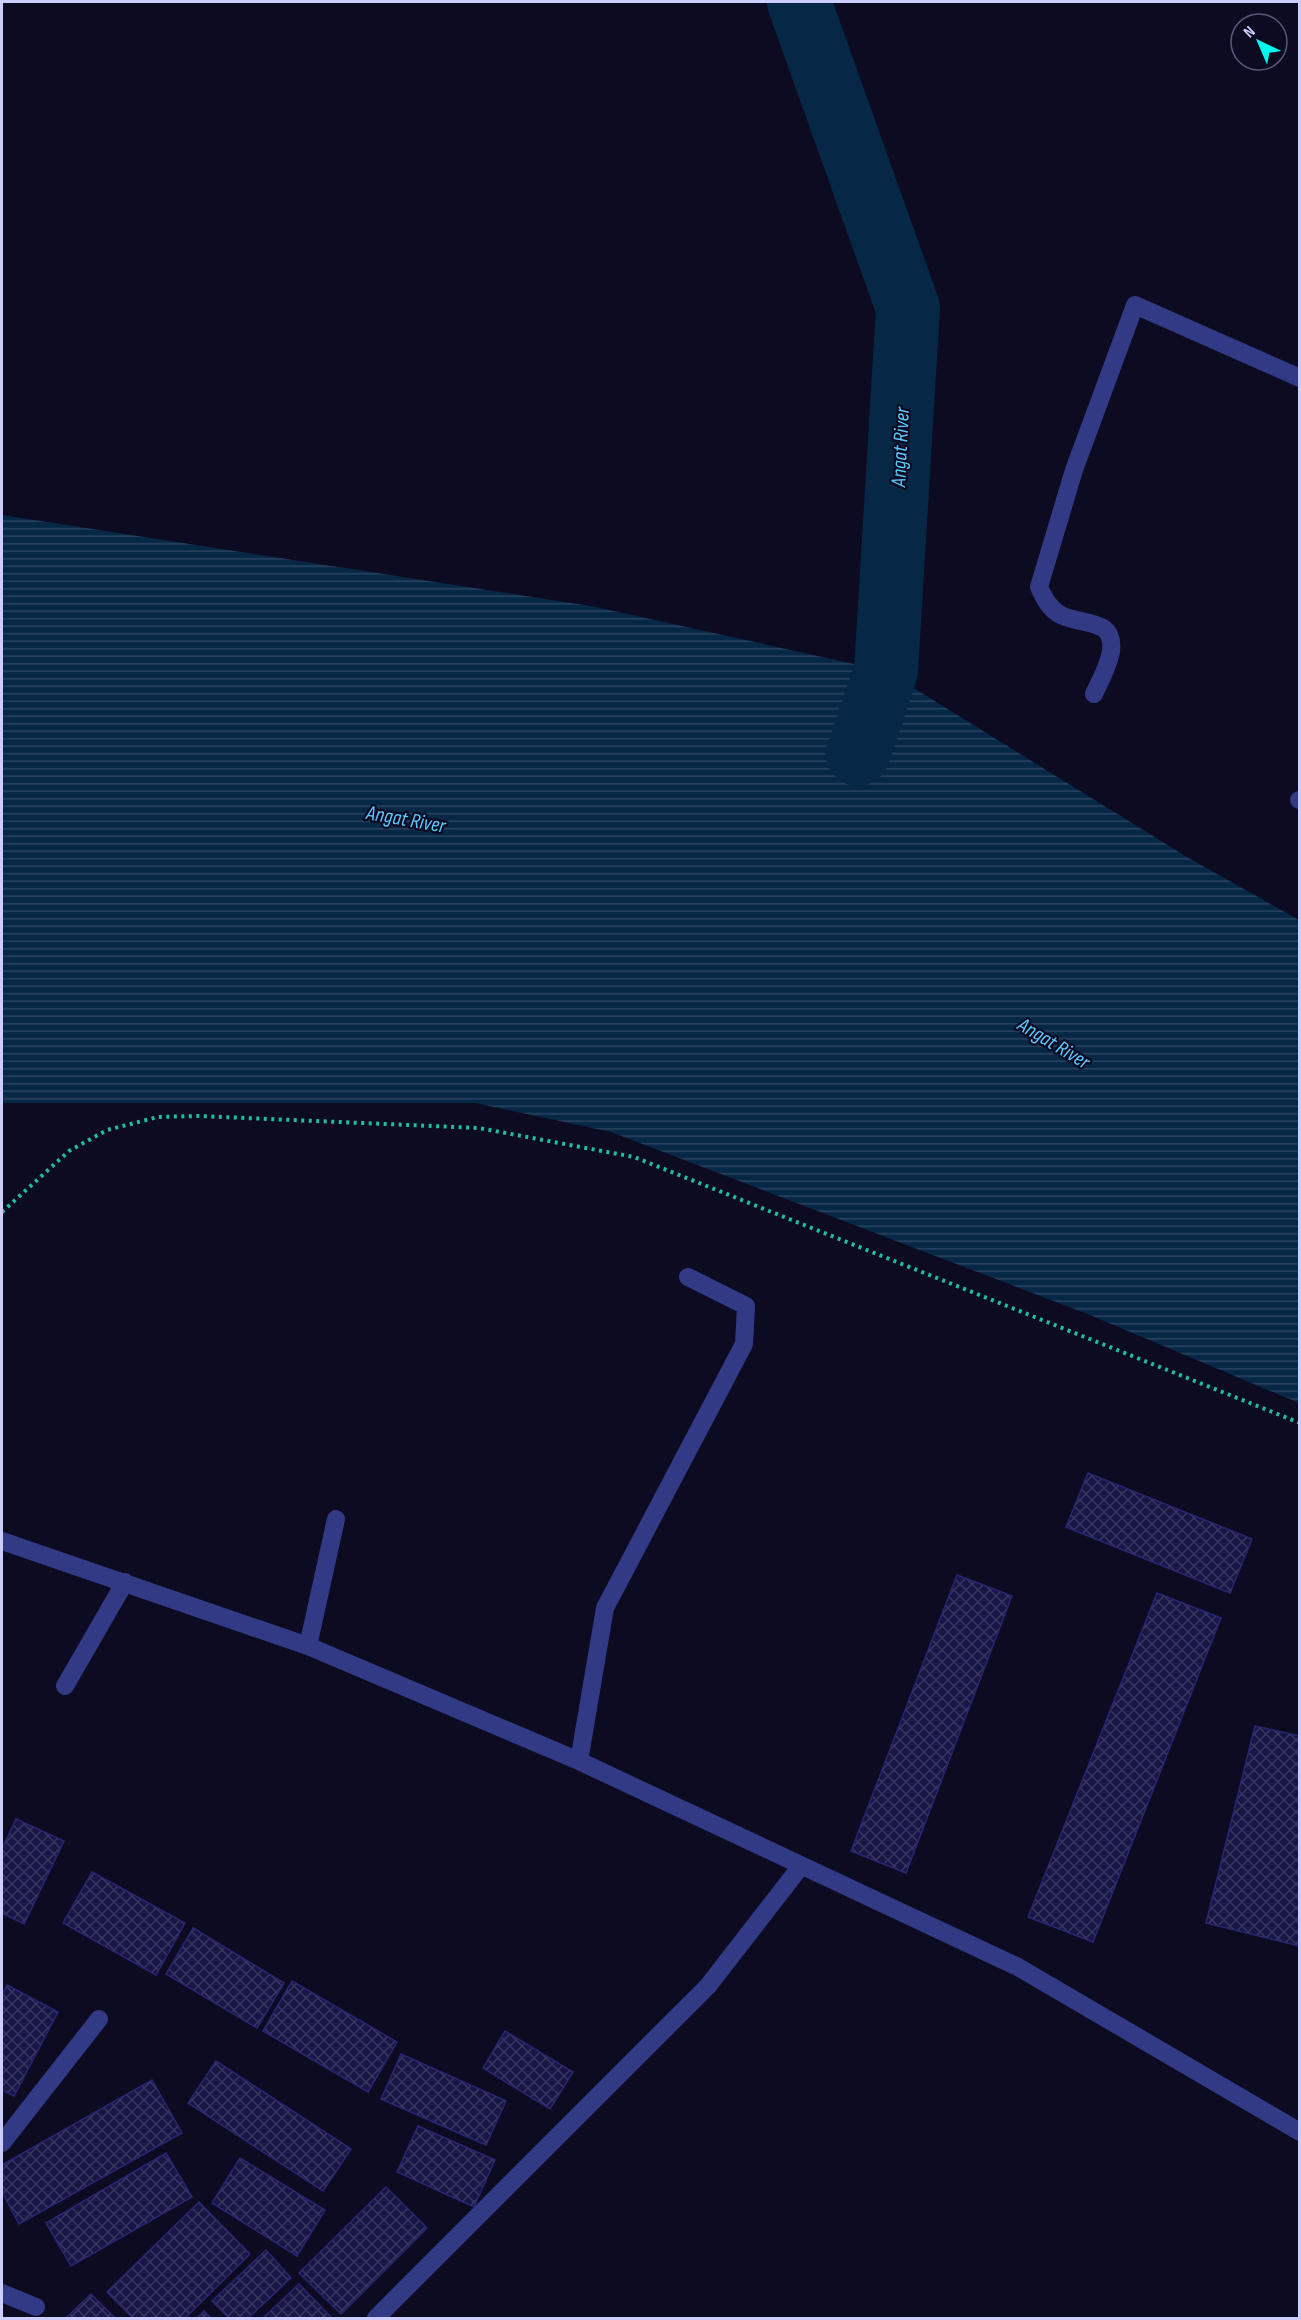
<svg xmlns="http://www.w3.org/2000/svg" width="1301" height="2320" viewBox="0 0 1301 2320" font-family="'Sofia Sans Condensed',sans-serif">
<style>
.water{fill:url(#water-rules)}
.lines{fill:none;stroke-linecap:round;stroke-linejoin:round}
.river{stroke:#072746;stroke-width:64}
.building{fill:url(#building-cross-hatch);stroke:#2a2573;stroke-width:1.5}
.path{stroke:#22bd9e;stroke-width:4;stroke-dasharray:3 4.5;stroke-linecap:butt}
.minor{stroke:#323a86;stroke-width:18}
.labels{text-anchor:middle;stroke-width:4.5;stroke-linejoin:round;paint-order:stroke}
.water-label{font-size:21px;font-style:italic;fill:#5bcaff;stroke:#0c0b22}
</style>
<defs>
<pattern id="water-rules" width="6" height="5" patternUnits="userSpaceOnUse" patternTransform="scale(1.5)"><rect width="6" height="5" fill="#072746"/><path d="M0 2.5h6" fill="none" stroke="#2a4562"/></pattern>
<pattern id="building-cross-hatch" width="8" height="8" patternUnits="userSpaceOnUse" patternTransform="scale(1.5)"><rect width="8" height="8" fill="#181645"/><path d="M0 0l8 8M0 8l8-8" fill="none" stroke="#383761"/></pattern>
</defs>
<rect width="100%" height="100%" fill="#0c0b22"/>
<path class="water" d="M2,515L591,606L886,671L1187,857L1299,920V1403L1090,1315L611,1132L475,1103H2Z"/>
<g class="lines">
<path class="river" d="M799,2L908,308L886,671L858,754"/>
</g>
<path class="building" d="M1088,1473L1252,1539L1230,1593L1066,1527Z
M957,1575L1012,1596L906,1873L851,1851Z
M1157,1593L1221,1618L1093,1942L1028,1917Z
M1255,1726L1300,1736V1946L1206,1923Z
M16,1819L64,1841L24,1924L2,1913V1849Z
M92,1872L185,1923L156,1975L63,1923Z
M193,1928L284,1983L257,2028L166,1974Z
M292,1981L397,2042L368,2092L263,2031Z
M7,1985L58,2012L14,2096L2,2090V1995Z
M505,2031L573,2072L550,2109L483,2068Z
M401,2054L506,2101L486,2145L381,2099Z
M216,2061L351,2149L323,2191L188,2103Z
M152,2080L182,2133L19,2224L2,2192V2165Z
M418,2126L495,2160L474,2207L397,2172Z
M166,2153L192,2197L71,2266L46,2223Z
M240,2158L325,2210L297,2256L212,2203Z
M386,2187L427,2228L341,2314L299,2273Z
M199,2202L250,2254L185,2318H133L107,2292Z
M266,2250L291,2278L248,2318H229L212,2301Z
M299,2284L332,2318H263Z
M91,2294L115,2318H66Z
M204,2311L211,2318H197Z"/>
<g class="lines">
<path class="path" d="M2,1212L69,1151L107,1130L158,1117L199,1116L479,1128L634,1157L1300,1423"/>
<path class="minor" d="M1094,694C1100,681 1109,665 1111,651C1115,617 1082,626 1061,615C1050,610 1044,598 1039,587L1074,470L1135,305L1300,378
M1299,800H1300
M2,1541L308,1646L579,1761L1018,1967L1300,2132
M308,1646L336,1519
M65,1686L125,1582
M579,1761L605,1608L744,1344L746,1306L688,1277
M2,2143L99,2019
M2,2293L36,2307
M376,2318L708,1986L801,1866"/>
</g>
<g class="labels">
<g class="water-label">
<text transform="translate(900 447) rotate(-87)" y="7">Angat River</text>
<text transform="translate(406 819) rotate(10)" y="7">Angat River</text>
<text transform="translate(1054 1043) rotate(31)" y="7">Angat River</text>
</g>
</g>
<rect width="1301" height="2320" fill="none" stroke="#cdceff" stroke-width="6"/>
<g transform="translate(1259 42) rotate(316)"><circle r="28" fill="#0c0b22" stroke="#59597a" stroke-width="1.5"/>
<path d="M0-4.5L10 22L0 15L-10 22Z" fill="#00f8ed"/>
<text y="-9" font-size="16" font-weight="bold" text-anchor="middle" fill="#cdceff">N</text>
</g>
</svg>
